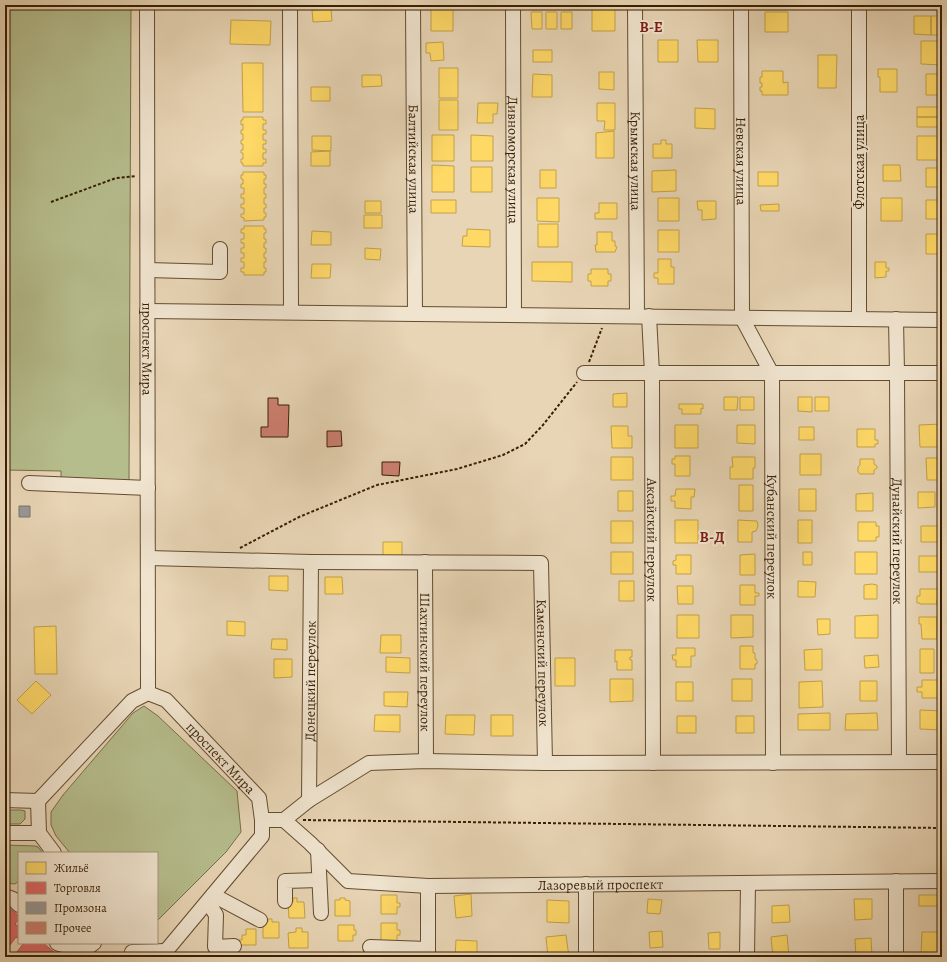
<svg xmlns="http://www.w3.org/2000/svg" width="947" height="962" viewBox="0 0 947 962" font-family="Alegreya,serif">
<style>
.green{fill:#b6bd8d;stroke:#776e48}
.homes{fill:#ffd966;stroke:#c3a148}
.shops{fill:#e06666;stroke:#ae5148}
.industry{fill:#999;stroke:#7c746c}
.building{fill:#ce8072;stroke:#381f03}
.lines{fill:none;stroke-linecap:round;stroke-linejoin:round}
.minor-casing{stroke:#644c30;stroke-width:16}
.path{stroke:#381f03;stroke-width:2;stroke-dasharray:3 2;stroke-linecap:butt}
.minor{stroke:#f0e4cf;stroke-width:14}
.labels{text-anchor:middle;stroke-width:4;stroke-linejoin:round;paint-order:stroke}
.street-label{font-size:14px;fill:#381f03;stroke:#f0e4cf}
.neighbourhood-label{font-size:15px;font-weight:bold;fill:#7a1f14;stroke:#f0e4cf}
</style>
<rect width="100%" height="100%" fill="#e8d5b5"/>
<filter id="stains"><feTurbulence type="fractalNoise" baseFrequency=".005" numOctaves="4"/><feColorMatrix values="0 0 0 0 .2 0 0 0 0 .09 0 0 0 0 .02 0 0 0 .5 -.17"/></filter>
<radialGradient id="worn" r=".72"><stop offset=".6" stop-color="#630" stop-opacity="0"/><stop offset="1" stop-color="#630" stop-opacity=".3"/></radialGradient>
<path class="green" d="M5,5H131L129,483L61,481V471L5,470Z
M144,706L158,716L237,791L241,832L226,852L157,921V853H70L56,836L51,825V812L63,795L133,713Z
M5,810H21L25,811V819L20,824H5Z
M5,845L35,846L38,847L43,853H19V881L15,884L5,883Z"/>
<path class="homes" d="M431,8H453V31H431Z
M592,8H615V31H592Z
M331,9L332,21L313,22L312,10Z
M531,12H542V29H532Z
M546,12H557V29H546Z
M561,12H572V29H561Z
M765,12H788V32H765Z
M914,16H931V35L914,34Z
M931,16H942V35H931Z
M231,20L271,21L270,45L230,44Z
M658,40H678V62H658Z
M697,40H718V62H698Z
M921,41H942V65L921,64Z
M443,42L444,60L431,61L430,53H426V43Z
M533,50H552V62H533Z
M818,55H837L836,88H818Z
M242,63H263V112H243Z
M439,68H458V98H439Z
M878,69H897V92H880V77H878Z
M762,71H783V83L788,82V95H762V91H760V87H762V83H760V77H762Z
M599,72H614V90L599,89Z
M533,74L552,75V97H532Z
M926,74H942V95H926Z
M362,75H381L382,86L362,87Z
M311,87H330V101H311Z
M439,100H458V130H439Z
M478,103H498L497,114H493V123H477Z
M597,103H615V130H604L605,121H597Z
M917,107H942V117H917Z
M695,108L715,109V129L695,128Z
M243,117H263V120H266V124H263V130H266V134H263V140H266V144H263V149H266V153H263V159H266V163H263V166H243V163H241V159H243V153H241V150H243V144H241V140H243V134H241V130H243V124L241,125V120H243Z
M917,117H942V127H917Z
M614,131V158H596V133Z
M432,135H454V161H432Z
M471,135L493,136V161H471Z
M312,136H331V151L312,150Z
M917,136H940V160H917Z
M661,140H666V144H672V158H653V144H661Z
M330,151V166H311V152Z
M432,165L454,166V192H432Z
M883,165H900L901,181H883Z
M471,167H492V192H471Z
M926,168H941V187H926Z
M540,170H556V188H540Z
M676,170V191L652,192V171Z
M243,172H264V175H266V179H264V184H266V188H264V194H266V198H264V204H266V208H264V213H266V217H264V220L244,221V218L241,217V214H244V208H241V204H244V198H241V194H244V188H241V184H243V179H241V175H243Z
M758,172H778V186H758Z
M537,198H559V222L537,221Z
M658,198H679V221H658Z
M881,198H902V221H881Z
M431,200H456V213H431Z
M926,200H941V219H926Z
M365,201H381V213H365Z
M697,201H716V219L702,220V210H698Z
M599,203H617V219H595V213H599Z
M779,204V211H761L760,205Z
M364,215H382V228H364Z
M538,224H558V247H538Z
M244,226H264V229H266V233H264V239H266V243H264V248H266V253H264V258H266V262H264V268H266V272H264V275H244V272H241V268H244V262H241V258H244V253H241V248H244V243H241V239H244V233H241V229H244Z
M467,229L490,230V247L462,246L463,236H467Z
M658,230H679V252H658Z
M312,231L331,232V245H311Z
M597,232H612V241H615V246L617,247L615,252H596L595,245H597Z
M926,234H941V254H926Z
M365,248L381,249L380,260L365,259Z
M658,259H671V267H674V284H658V278H654V273H658Z
M532,262H572V282L532,281Z
M875,262H886V268H889V271H886V277L875,278Z
M312,264H331L330,278H311Z
M591,269H608V274H611V281H608V286H591V281H588V274H591Z
M627,393V407H613V394Z
M724,397H738L737,410H724Z
M740,397H754V410H740Z
M798,397H812V412L798,411Z
M815,397H829V411H815Z
M679,404H703V409L701,408V414H682V409H679Z
M942,424V447H920L919,425Z
M675,425H698V448H675Z
M737,425H755V444L737,443Z
M611,426H628V436H632V448H612Z
M799,427H814V440H799Z
M857,429H875V440H878V444H875V447H857Z
M800,454H821V475H800Z
M675,456H690V476H675V464H672V459H675Z
M611,457H633V480H611Z
M732,457H755V468H753V479H730V467H733Z
M926,458H942V480H927Z
M860,459H874V464L877,466V468L874,470V474H860L858,472V467L860,465Z
M739,485H753V511H739Z
M676,489H695L694,497H691V509L675,508V501H671V496H675Z
M799,489H816V511H799Z
M618,491H633V511H618Z
M918,492H935V507L918,508Z
M873,493V511H856V494Z
M675,520H698V543H675Z
M738,520L757,521L758,526L756,531L752,532V542H738Z
M798,520H812V543H798Z
M611,521H633V543H611Z
M858,522H876V526H879V537H876V541H858Z
M921,526H939V542H921Z
M383,542H402V557H383Z
M611,552H633V574H611Z
M803,552H812V565H803Z
M855,552H877V574H855Z
M755,554V575H740V555Z
M676,555H691V574H676V565H673V561L676,560Z
M919,556H942V572H919Z
M269,576H288V591L269,590Z
M325,577H342L343,594H325Z
M619,581H634V601H619Z
M798,581L816,582L815,597H798Z
M872,584L877,585V599H864V585Z
M740,585H755V593H759V596H755V605H740Z
M677,586H693V604H678Z
M920,589H941V600H937V604H920V603H917V596H920Z
M677,615H699V638H677Z
M731,615H753V637L731,638Z
M878,615V638H855V616Z
M919,617H937V639H922L921,624H919Z
M817,619H830V634L818,635Z
M227,621L245,622V636L227,635Z
M56,626L57,674H35L34,627Z
M381,635H401V653H380Z
M272,639H287V650L271,649Z
M740,646H753V653H755V659L757,660V664H755V669H740Z
M676,648H695V656H691V667H676V660H673L672,655H676Z
M822,649V670H805L804,650Z
M920,649H934V673H920Z
M615,650H632V657H630V660H632V670H617V661L615,662Z
M878,655L879,667L865,668L864,656Z
M386,657L410,658V673L386,672Z
M555,658H575V686H555Z
M274,659H292V677L274,678Z
M610,679H633V701L610,702Z
M732,679H752V701H732Z
M922,680H939V698H922V692H917V687H922Z
M36,681L51,695L32,714L17,700Z
M822,681L823,707L799,708V682Z
M860,681H877V701H860Z
M676,682H693V701H676Z
M384,692H408L407,707L384,706Z
M920,710L942,711V730L920,729Z
M830,713V730H798V714Z
M877,713L878,730H845L846,714Z
M375,715H400V732L374,731Z
M446,715H475L474,735L445,734Z
M491,715H513V736H491Z
M677,716H696V733H677Z
M736,716H754V733H736Z
M5,717H9V737H5Z
M471,894L472,916L456,918L454,896Z
M381,895H397V903H400V907H397V914H381Z
M919,895H942V906H919Z
M293,898H297V902H304L305,918H289L288,902H293Z
M340,898H345V900L350,901V916H335V900H340Z
M648,899L662,900L660,914L647,913Z
M854,899H872V919L855,920Z
M547,900L569,901V923L547,922Z
M789,905L790,922L772,923V906Z
M268,919H272V922H279V938H263V923L268,922Z
M381,923H397V930H400V935H397V942H381Z
M338,925H354V930H356V935H353V941H338Z
M296,928H302V932H308V948H289L288,933L296,932Z
M246,929H256V945H239V940H242V935H246Z
M662,931L663,947L650,948L649,932Z
M720,932V949H709L708,933Z
M922,932H938V955H921Z
M566,935L569,957H548L546,937Z
M787,935L789,957H773L771,937Z
M871,938L872,957H856L855,939Z
M456,940L477,941V957H455Z
M341,952L353,953L352,957H341Z"/>
<path class="shops" d="M5,905L19,916V919L15,924L19,927V939L16,937L10,945L7,943L5,946Z
M24,943H43L60,957H13Z"/>
<path class="industry" d="M19,506H30V517H19Z"/>
<path class="building" d="M268,398H278V405H289L288,437H261V427H268Z
M327,431H341L342,446L327,447Z
M382,462H400L399,476L382,475Z"/>
<g class="lines">
<defs>
<g id="minor">
<path id="s1" d="M147,5L148,693"/>
<path d="M290,5L291,312"/>
<path id="s2" d="M413,5L415,314"/>
<path id="s3" d="M513,5L514,315"/>
<path id="s4" d="M635,5L637,316"/>
<path id="s5" d="M741,5L742,318L772,374L773,763"/>
<path d="M148,270L220,272V249"/>
<path d="M147,311L942,320"/>
<path id="s6" d="M649,316L652,373L653,763"/>
<path d="M859,319V5"/>
<path id="s7" d="M896,319L897,373L899,762"/>
<path d="M584,373H942"/>
<path d="M29,483L148,488"/>
<path id="s8" d="M148,558L311,562L541,563L545,763"/>
<path id="s9" d="M425,562L426,761"/>
<path d="M5,800L38,801"/>
<path id="s10" d="M309,800L311,562"/>
<path id="s11" d="M38,801L132,701L148,693L166,700L259,798L262,820V836L166,951L167,957"/>
<path d="M38,801L39,833L54,853"/>
<path id="s12" d="M262,820H284L310,843L348,881L428,886L942,881"/>
<path d="M284,820L309,800L369,763L426,761L545,763L942,762"/>
<path d="M5,833H39"/>
<path d="M318,850L321,913"/>
<path d="M896,881V957"/>
<path d="M428,886V957"/>
<path d="M213,895L260,920"/>
<path d="M5,896L13,899L19,905"/>
<path d="M285,901V881L319,880"/>
<path d="M208,902L216,915L215,947L234,946"/>
<path d="M57,943L59,944L84,950L94,943"/>
<path d="M370,947L428,949"/>
<path d="M132,952L166,951"/>
<path d="M586,957V884"/>
<path d="M747,957L748,883"/>
</g>
</defs>
<use href="#minor" class="minor-casing"/>
<path class="path" d="M51,202L116,178L136,176
M589,362L602,328
M240,548L299,517L377,485L457,469L503,455L525,444L543,425L577,382
M303,820L942,828"/>
<use href="#minor" class="minor"/>
</g>
<g class="labels">
<g class="street-label">
<text dy="5" stroke="none"><textPath href="#s2" startOffset="154">Балтийская улица</textPath></text>
<text dy="5" stroke="none"><textPath href="#s3" startOffset="155">Дивноморская улица</textPath></text>
<text dy="5" stroke="none"><textPath href="#s4" startOffset="156">Крымская улица</textPath></text>
<text dy="5" stroke="none"><textPath href="#s5" startOffset="156">Невская улица</textPath></text>
<text transform="translate(859 162) rotate(-90)" y="5">Флотская улица</text>
<text dy="5" stroke="none"><textPath href="#s1" startOffset="344">проспект Мира</textPath></text>
<text dy="5" stroke="none"><textPath href="#s5" startOffset="539">Кубанский переулок</textPath></text>
<text dy="5" stroke="none"><textPath href="#s6" startOffset="224">Аксайский переулок</textPath></text>
<text dy="5" stroke="none"><textPath href="#s7" startOffset="222">Дунайский переулок</textPath></text>
<text dy="5" stroke="none"><textPath href="#s9" startOffset="100">Шахтинский переулок</textPath></text>
<text dy="5" stroke="none"><textPath href="#s8" startOffset="493">Каменский переулок</textPath></text>
<text dy="5" stroke="none"><textPath href="#s10" startOffset="119">Донецкий переулок</textPath></text>
<text dy="5" stroke="none"><textPath href="#s11" startOffset="254">проспект Мира</textPath></text>
<text dy="5" stroke="none"><textPath href="#s12" startOffset="363">Лазоревый проспект</textPath></text>
</g>
<g class="neighbourhood-label">
<text x="651" y="32">В-Е</text>
<text x="712" y="542">В-Д</text>
</g>
</g>
<rect width="947" height="962" fill="none" stroke="#e8d5b5" stroke-width="20"/>
<rect x="6" y="6" width="935" height="950" fill="none" stroke="#381f03" stroke-width="2"/>
<rect x="10" y="10" width="927" height="942" fill="none" stroke="#381f03"/>
<rect x="18" y="852" width="140" height="92" fill="#f0e4cf" stroke="#a6957d"/>
<rect x="26" y="862" width="20" height="12" fill="#ffd966" stroke="#a6957d"/>
<text x="54" y="872" font-size="12" fill="#381f03">Жильё</text>
<rect x="26" y="882" width="20" height="12" fill="#e06666" stroke="#a6957d"/>
<text x="54" y="892" font-size="12" fill="#381f03">Торговля</text>
<rect x="26" y="902" width="20" height="12" fill="#999999" stroke="#a6957d"/>
<text x="54" y="912" font-size="12" fill="#381f03">Промзона</text>
<rect x="26" y="922" width="20" height="12" fill="#ce8072" stroke="#a6957d"/>
<text x="54" y="932" font-size="12" fill="#381f03">Прочее</text>
<rect width="100%" height="100%" filter="url(#stains)"/>
<rect width="100%" height="100%" fill="url(#worn)"/>
</svg>
